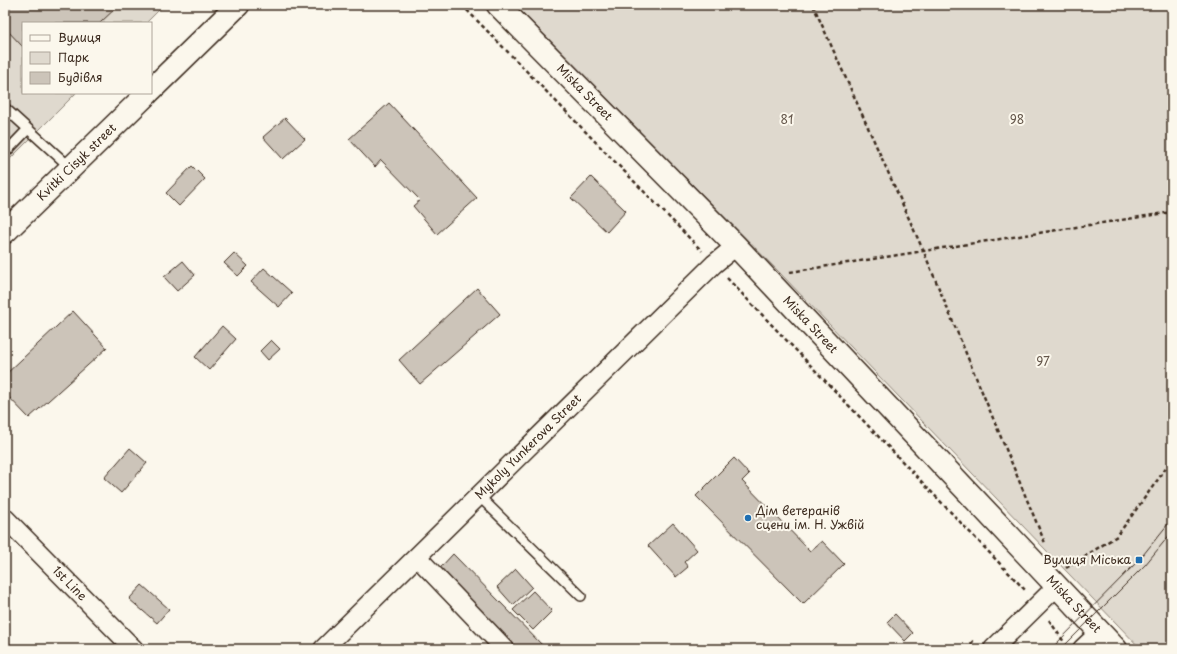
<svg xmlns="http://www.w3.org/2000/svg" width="1177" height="654" viewBox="0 0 1177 654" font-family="'Playpen Sans',sans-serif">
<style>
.green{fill:#dfd9ce;stroke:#8d8276}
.building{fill:#ccc4b9;stroke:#3b2a1e}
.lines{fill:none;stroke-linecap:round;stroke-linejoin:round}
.service-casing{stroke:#3b2a1e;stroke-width:12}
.minor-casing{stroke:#3b2a1e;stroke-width:21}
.tertiary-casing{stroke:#3b2a1e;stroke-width:25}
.path{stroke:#3b2a1e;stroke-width:2.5;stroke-dasharray:4 3;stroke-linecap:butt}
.service{stroke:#fbf7ec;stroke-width:9}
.minor{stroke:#fbf7ec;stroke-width:18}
.tertiary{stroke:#fbf7ec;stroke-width:22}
.tram{stroke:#3b2a1e;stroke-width:1}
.poi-dot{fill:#1f6fb2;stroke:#fbf7ec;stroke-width:1.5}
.labels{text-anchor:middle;stroke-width:4;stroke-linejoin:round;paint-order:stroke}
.street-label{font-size:12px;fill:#3b2a1e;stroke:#fbf7ec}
.park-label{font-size:12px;fill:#64564a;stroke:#fbf7ec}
.poi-label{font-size:12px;fill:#3b2a1e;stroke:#fbf7ec;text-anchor:start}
</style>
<rect width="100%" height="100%" fill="#fbf7ec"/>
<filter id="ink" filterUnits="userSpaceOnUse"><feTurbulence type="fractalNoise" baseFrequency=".025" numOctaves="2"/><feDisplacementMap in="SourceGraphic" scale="8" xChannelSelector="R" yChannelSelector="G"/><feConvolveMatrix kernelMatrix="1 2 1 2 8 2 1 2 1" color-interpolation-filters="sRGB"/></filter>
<g filter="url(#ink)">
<path class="green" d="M5,5H164L146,23H23V93H76L5,164Z
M515,5H1172V649H1141L780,273Z"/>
<path class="building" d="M5,5H119L100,23H23V47L5,28Z
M389,103L477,198L437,234L413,206L420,200L381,160L375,167L349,139Z
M285,118L305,139L283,159L263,137Z
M192,166L205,179L179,206L166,193Z
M591,177L626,211L607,232L571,198Z
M234,253L248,266L238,276L224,263Z
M183,261L195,275L177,291L164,277Z
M264,268L292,293L279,307L251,282Z
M477,288L500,314L420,384L399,360Z
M73,311L107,348L29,418L5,393V375Z
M222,326L236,339L209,370L195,357Z
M271,340L280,349L268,360L260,351Z
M130,448L147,463L121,493L104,478Z
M734,458L749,474L742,481L810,551L822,541L844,564L803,604L696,496Z
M673,523L697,550L684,562L688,567L676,577L648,546Z
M453,554L546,649H518L440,568Z
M516,569L532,587L513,605L497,587Z
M142,585L169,609L157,623L129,599Z
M533,591L552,611L533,630L513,610Z
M895,614L913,633L905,641L887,622Z"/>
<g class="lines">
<defs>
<path id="service" d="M5,108L71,168
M5,153L28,129
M479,496L581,596"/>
<g id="minor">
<path id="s1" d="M5,518L134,649"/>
<path d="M417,557L505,649"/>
<path id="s2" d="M323,649L714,264L736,246"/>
<path d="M993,649L1056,587"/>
<path d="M1082,649L1100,632"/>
</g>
<g id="tertiary">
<path id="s3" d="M498,5L736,246L1116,649"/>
<path d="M151,90L238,5"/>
<path id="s4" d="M5,232L148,93"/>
</g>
</defs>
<use href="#service" class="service-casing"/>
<use href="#minor" class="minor-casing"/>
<use href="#tertiary" class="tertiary-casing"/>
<path class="path" d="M462,5L702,251
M813,5L923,250L1045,543
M790,272L1172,212
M727,278L1026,591
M1066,568L1117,536L1172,460
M1049,620L1064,642
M966,649L975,639"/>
<use href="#service" class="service"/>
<use href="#minor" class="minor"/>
<use href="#tertiary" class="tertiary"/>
<path class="tram" d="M1051,649L1139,560L1172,519
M1061,649L1145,565L1172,532"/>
</g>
</g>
<g class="poi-dot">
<circle cx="748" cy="518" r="4"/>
<rect x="1135" y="556" width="8" height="8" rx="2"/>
</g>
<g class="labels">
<g class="street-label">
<text dy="4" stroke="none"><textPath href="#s3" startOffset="123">Miska Street</textPath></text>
<text dy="4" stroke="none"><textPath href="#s4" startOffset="100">Kvitki Cisyk street</textPath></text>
<text dy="4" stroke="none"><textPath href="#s3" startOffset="447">Miska Street</textPath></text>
<text dy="4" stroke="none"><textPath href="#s2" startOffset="288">Mykoly Yunkerova Street</textPath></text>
<text dy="4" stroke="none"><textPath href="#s1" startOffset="92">1st Line</textPath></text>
<text dy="4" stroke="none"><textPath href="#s3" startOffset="831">Miska Street</textPath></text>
</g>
<g class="park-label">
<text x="787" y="124">81</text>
<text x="1017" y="124">98</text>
<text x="1043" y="366">97</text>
</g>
<g class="poi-label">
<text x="756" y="515">Дім ветеранів<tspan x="756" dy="14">сцени ім. Н. Ужвій</tspan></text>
<text x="1131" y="564" text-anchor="end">Вулиця Міська</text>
</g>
</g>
<rect width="1177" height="654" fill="none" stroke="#fbf7ec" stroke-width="20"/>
<rect x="10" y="10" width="1157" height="634" fill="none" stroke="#3b2a1e" stroke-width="1.5" filter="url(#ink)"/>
<rect x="22" y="22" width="130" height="72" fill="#fbf7ec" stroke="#aea59a"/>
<rect x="30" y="35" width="20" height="6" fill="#fbf7ec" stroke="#aea59a"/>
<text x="58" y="42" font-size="12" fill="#3b2a1e">Вулиця</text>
<rect x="30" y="52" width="20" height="12" fill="#dfd9ce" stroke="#aea59a"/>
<text x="58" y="62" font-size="12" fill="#3b2a1e">Парк</text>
<rect x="30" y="72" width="20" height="12" fill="#ccc4b9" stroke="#aea59a"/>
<text x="58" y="82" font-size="12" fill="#3b2a1e">Будівля</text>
</svg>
